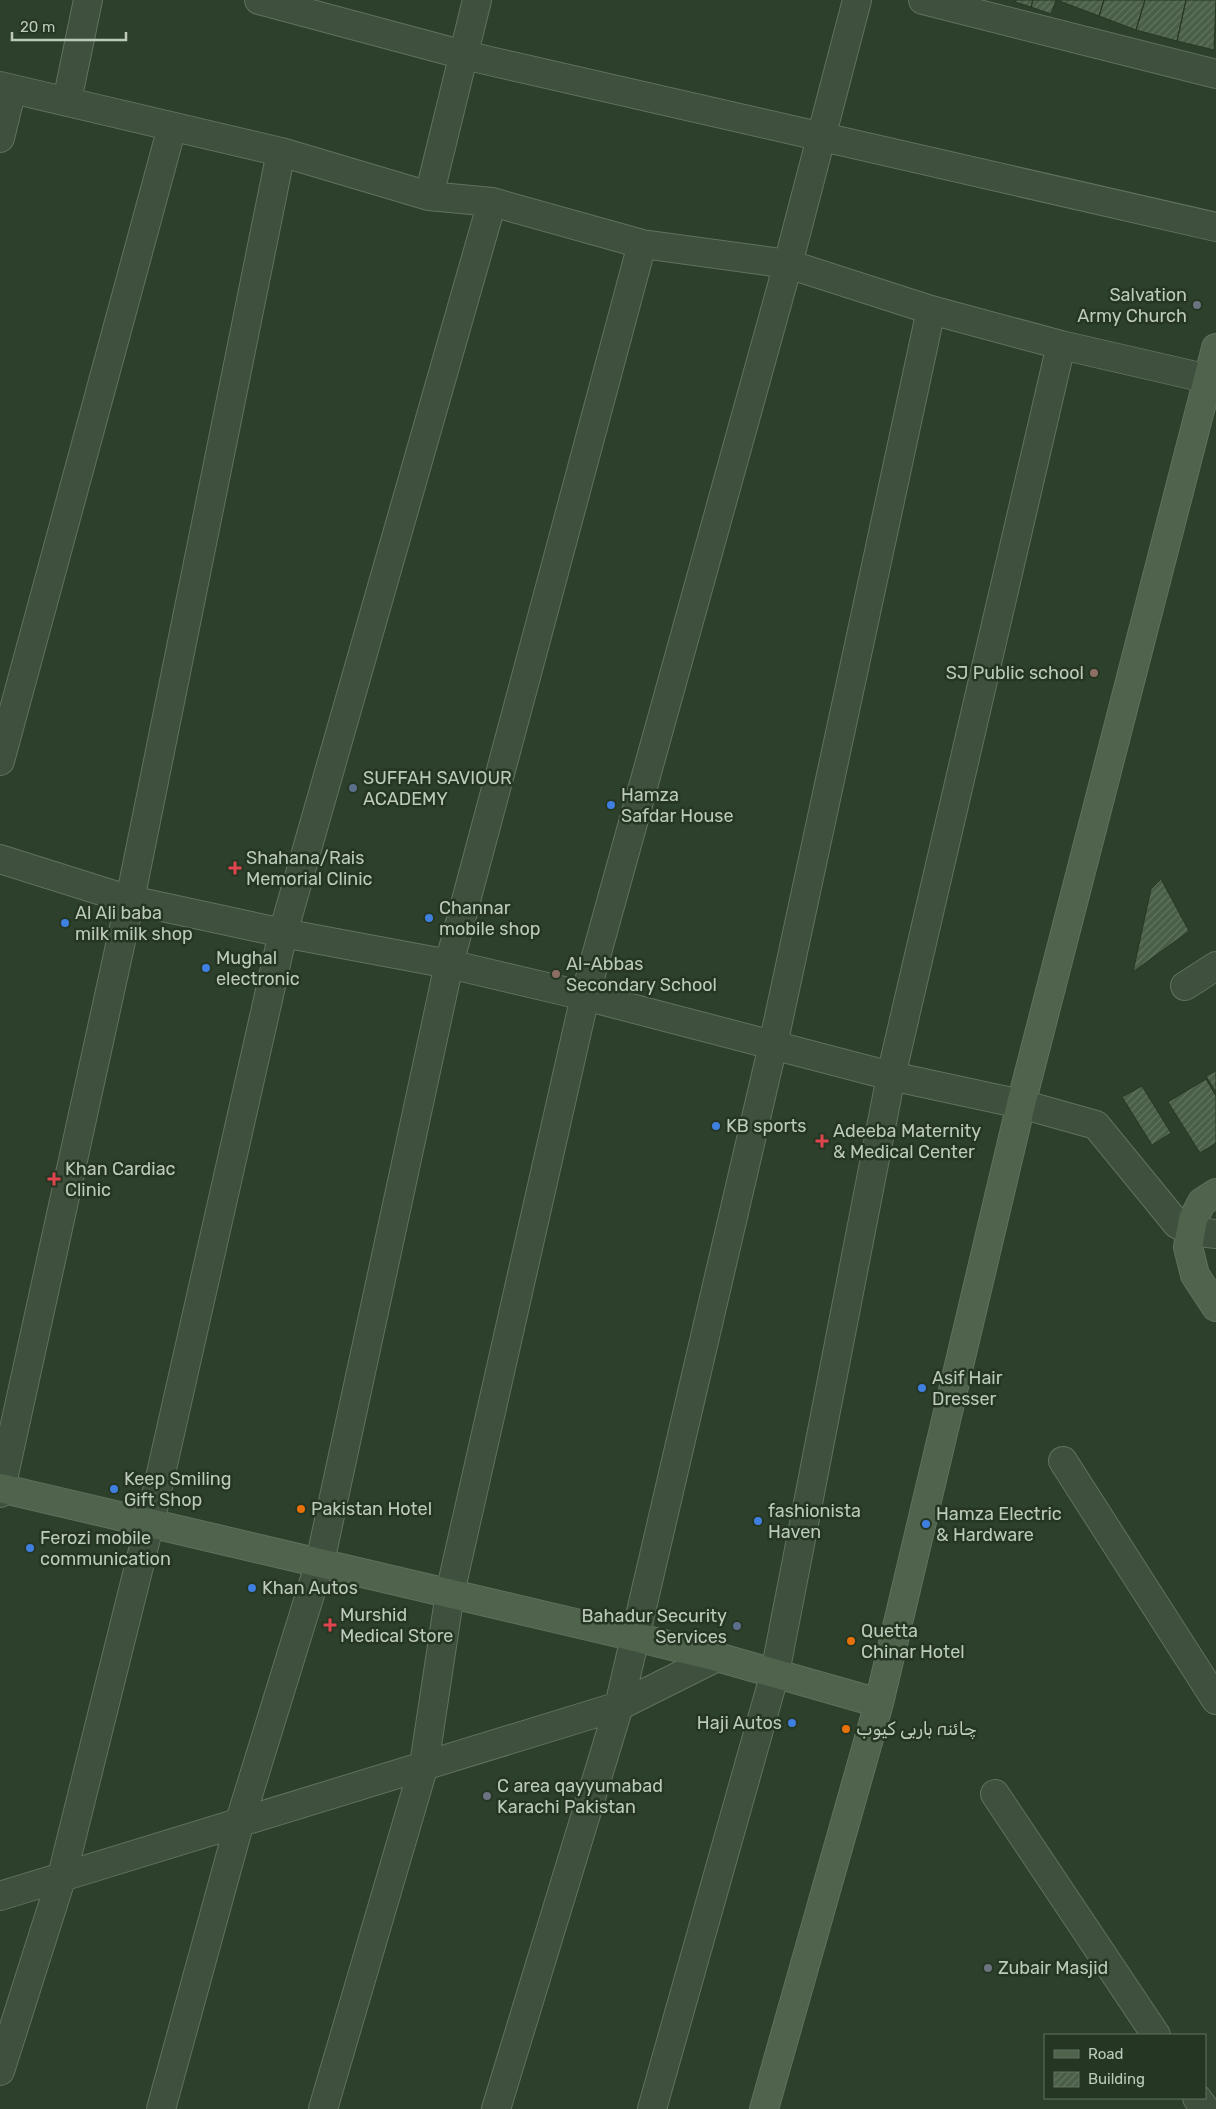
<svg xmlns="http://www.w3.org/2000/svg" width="1216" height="2109" viewBox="0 0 1216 2109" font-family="Rubik,Cairo,sans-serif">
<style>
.building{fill:url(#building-hatch);stroke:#273825}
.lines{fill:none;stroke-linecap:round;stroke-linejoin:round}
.street-casing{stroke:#61715f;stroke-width:30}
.secondary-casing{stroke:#61715f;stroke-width:30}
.street{stroke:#40503e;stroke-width:28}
.secondary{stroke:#4f634d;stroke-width:28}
.worship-dot{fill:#6b7280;stroke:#253623;stroke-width:2}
.education-dot{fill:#8d6e63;stroke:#253623;stroke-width:2}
.service-dot{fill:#5c6f8a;stroke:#253623;stroke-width:2}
.shop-dot{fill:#3f7fe0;stroke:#253623;stroke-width:2}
.health-dot{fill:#e0444e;stroke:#253623;stroke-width:2}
.food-dot{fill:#e8710a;stroke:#253623;stroke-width:2}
.labels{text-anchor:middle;stroke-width:5;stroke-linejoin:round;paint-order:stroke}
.poi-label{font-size:18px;fill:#bdcabb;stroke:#253623;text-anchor:start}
</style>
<defs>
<pattern id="building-hatch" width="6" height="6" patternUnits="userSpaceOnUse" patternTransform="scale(1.25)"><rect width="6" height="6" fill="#4a5f47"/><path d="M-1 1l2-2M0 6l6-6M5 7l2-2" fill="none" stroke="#627560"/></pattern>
</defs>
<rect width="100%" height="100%" fill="#2d402b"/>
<path class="building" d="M1016,0H1033L1031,7L1015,2Z
M1033,0H1056L1051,14L1031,7Z
M1057,0H1104L1099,16Z
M1104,0H1145L1136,30L1099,16Z
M1145,0H1186L1177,41L1136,30Z
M1186,0H1216L1214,50L1177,41Z
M1161,879L1189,931L1133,972L1151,889Z
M1216,1071V1092L1206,1076Z
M1206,1079L1216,1096V1143L1200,1153L1168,1102Z
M1142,1086L1171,1133L1152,1145L1122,1097Z"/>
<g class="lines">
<defs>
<path id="street" d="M259,0L464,55L1216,227
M923,0L1216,74
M0,86L281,152L429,196L492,202L642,244L788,264L931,310L1061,345L1209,379
M67,101L88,0
M0,138L12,89
M429,196L477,0
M0,761L172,127
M0,859L130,900L283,933L449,964L585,996L891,1076L1021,1104L1096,1125L1177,1224L1191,1231L1216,1234
M1185,986L1216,966
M1063,1461L1216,1700
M0,1493L130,900L281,152
M995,1794L1156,2035
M0,1896L619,1706L717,1657
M0,2071L62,1876L150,1522L283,933L492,202
M1197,2098L1205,2109
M161,2109L240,1821L320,1562L449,964L642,244
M323,2109L424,1765L450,1593L585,996L788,264L857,0
M496,2109L619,1706L773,1045L931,310
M652,2109L775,1673L891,1076L1061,345"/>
<path id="secondary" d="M1216,1193L1202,1202L1193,1219L1188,1247L1195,1275L1216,1307
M0,1488L635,1637L717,1657L879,1703
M764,2109L879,1703L1021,1104L1216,348"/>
</defs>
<use href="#street" class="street-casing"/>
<use href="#secondary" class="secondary-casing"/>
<use href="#street" class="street"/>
<use href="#secondary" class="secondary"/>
</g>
<g class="worship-dot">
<circle cx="1197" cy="305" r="5"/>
<circle cx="487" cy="1796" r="5"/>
<circle cx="988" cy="1968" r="5"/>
</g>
<g class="education-dot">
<circle cx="1094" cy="673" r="5"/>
<circle cx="556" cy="974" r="5"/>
</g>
<g class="service-dot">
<circle cx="353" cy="788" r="5"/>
<circle cx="737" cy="1626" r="5"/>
</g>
<g class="shop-dot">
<circle cx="611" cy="805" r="5"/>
<circle cx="429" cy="918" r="5"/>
<circle cx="65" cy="923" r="5"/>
<circle cx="206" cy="968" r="5"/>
<circle cx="716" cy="1126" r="5"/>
<circle cx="922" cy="1388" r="5"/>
<circle cx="114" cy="1489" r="5"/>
<circle cx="758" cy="1521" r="5"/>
<circle cx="926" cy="1524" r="5"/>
<circle cx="30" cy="1548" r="5"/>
<circle cx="252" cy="1588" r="5"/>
<circle cx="792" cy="1723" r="5"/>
</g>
<g class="health-dot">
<path d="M232.5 860.5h5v5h5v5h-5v5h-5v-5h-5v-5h5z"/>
<path d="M819.5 1133.5h5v5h5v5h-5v5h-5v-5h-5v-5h5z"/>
<path d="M51.5 1171.5h5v5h5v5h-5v5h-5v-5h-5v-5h5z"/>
<path d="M327.5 1617.5h5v5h5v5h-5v5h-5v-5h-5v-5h5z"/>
</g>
<g class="food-dot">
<circle cx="301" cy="1509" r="5"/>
<circle cx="851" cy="1641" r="5"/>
<circle cx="846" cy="1729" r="5"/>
</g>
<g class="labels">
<g class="poi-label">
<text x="1187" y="301" text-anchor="end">Salvation<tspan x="1187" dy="21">Army Church</tspan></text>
<text x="1084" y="679" text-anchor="end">SJ Public school</text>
<text x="363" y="784">SUFFAH SAVIOUR<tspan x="363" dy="21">ACADEMY</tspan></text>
<text x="621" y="801">Hamza<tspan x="621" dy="21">Safdar House</tspan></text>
<text x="246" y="864">Shahana/Rais<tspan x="246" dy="21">Memorial Clinic</tspan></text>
<text x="439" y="914">Channar<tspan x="439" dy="21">mobile shop</tspan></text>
<text x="75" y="919">Al Ali baba<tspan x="75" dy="21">milk milk shop</tspan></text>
<text x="216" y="964">Mughal<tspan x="216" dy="21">electronic</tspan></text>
<text x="566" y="970">Al-Abbas<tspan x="566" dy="21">Secondary School</tspan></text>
<text x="726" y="1132">KB sports</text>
<text x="833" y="1137">Adeeba Maternity<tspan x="833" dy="21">&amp; Medical Center</tspan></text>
<text x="65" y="1175">Khan Cardiac<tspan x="65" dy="21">Clinic</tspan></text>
<text x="932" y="1384">Asif Hair<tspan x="932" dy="21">Dresser</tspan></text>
<text x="124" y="1485">Keep Smiling<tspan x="124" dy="21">Gift Shop</tspan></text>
<text x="311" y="1515">Pakistan Hotel</text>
<text x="768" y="1517">fashionista<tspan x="768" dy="21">Haven</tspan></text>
<text x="936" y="1520">Hamza Electric<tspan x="936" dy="21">&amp; Hardware</tspan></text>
<text x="40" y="1544">Ferozi mobile<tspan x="40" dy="21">communication</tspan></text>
<text x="262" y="1594">Khan Autos</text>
<text x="340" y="1621">Murshid<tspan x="340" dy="21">Medical Store</tspan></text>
<text x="727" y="1622" text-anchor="end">Bahadur Security<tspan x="727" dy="21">Services</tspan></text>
<text x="861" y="1637">Quetta<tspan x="861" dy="21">Chinar Hotel</tspan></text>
<text x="782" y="1729" text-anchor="end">Haji Autos</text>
<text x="856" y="1735">چائنہ باربی کیوب</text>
<text x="497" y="1792">C area qayyumabad<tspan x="497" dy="21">Karachi Pakistan</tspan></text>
<text x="998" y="1974">Zubair Masjid</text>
</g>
</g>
<rect x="1044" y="2034" width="162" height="65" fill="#253623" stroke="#627160"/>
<rect x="1054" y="2050" width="25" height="8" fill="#4f634d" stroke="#627160"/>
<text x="1088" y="2059" font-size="15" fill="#bdcabb">Road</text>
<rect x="1054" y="2072" width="25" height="15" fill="url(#building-hatch)" stroke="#627160"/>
<text x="1088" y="2084" font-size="15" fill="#bdcabb">Building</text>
<path d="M12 32v8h114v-8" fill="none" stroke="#bdcabb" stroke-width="2.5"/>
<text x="20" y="32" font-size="15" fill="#bdcabb" stroke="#253623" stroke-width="4" paint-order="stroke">20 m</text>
</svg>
